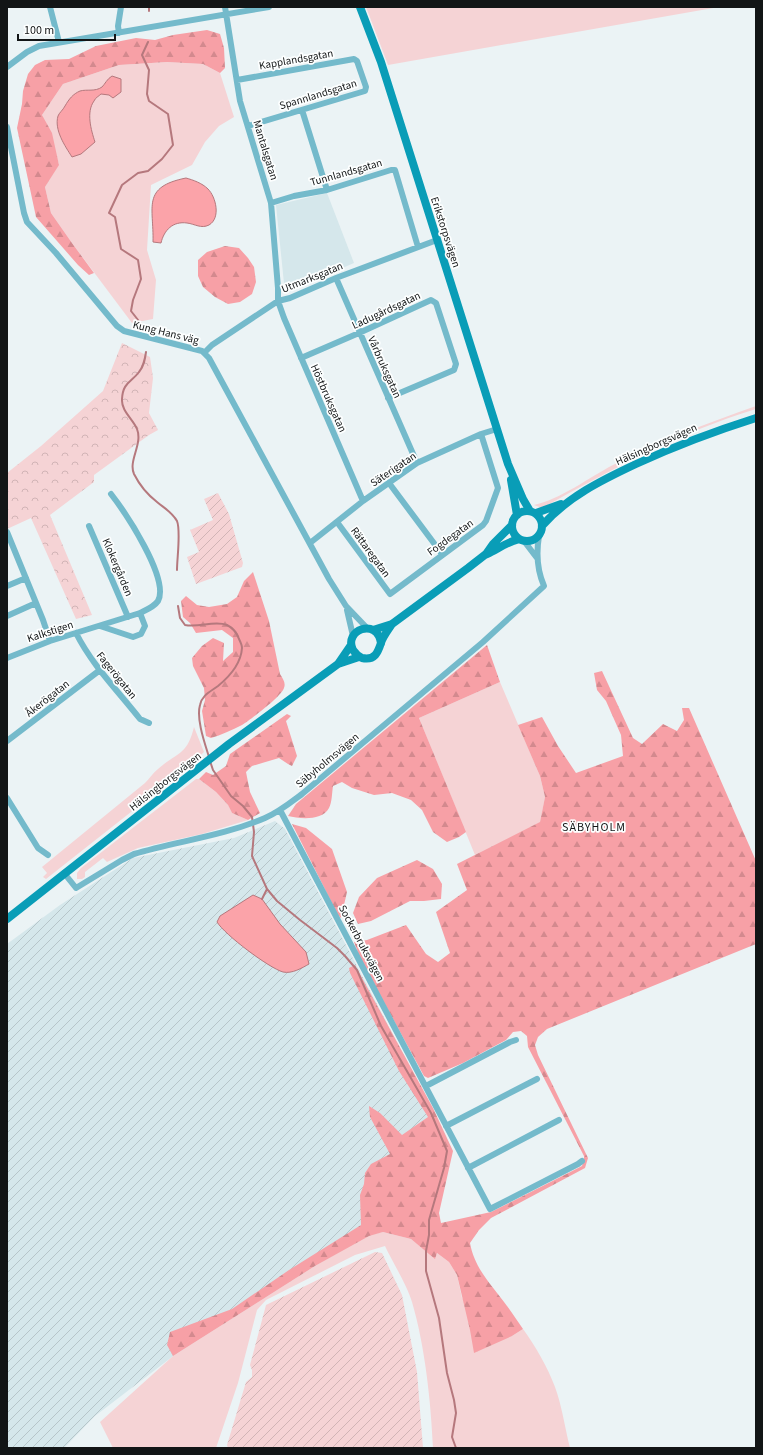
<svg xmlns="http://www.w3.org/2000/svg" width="763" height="1455" viewBox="0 0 763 1455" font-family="'Source Sans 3',sans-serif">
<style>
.built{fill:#d5e7eb}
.industrial{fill:url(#industrial-furrows)}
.grass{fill:#f5d3d5}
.forest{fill:url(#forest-firs)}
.park{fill:url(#park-crowns)}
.garden{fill:url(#garden-furrows)}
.water{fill:#fba3a9;stroke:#b5787d}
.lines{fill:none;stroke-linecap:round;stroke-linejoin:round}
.stream{stroke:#b5787d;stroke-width:2}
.street{stroke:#74bacb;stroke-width:6}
.secondary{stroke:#099db7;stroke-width:8}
.labels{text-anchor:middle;stroke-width:3.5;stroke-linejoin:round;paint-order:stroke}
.street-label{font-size:11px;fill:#121516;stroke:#fdffff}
.neighbourhood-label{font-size:12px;letter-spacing:1px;fill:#121516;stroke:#fdffff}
</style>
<defs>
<pattern id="industrial-furrows" width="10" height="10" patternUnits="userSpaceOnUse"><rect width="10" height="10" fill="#d5e7eb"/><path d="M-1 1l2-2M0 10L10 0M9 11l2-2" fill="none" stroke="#b6c5c9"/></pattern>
<pattern id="forest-firs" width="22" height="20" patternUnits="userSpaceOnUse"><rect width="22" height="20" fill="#f7a0a6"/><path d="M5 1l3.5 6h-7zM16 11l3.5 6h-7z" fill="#d3898e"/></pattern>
<pattern id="park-crowns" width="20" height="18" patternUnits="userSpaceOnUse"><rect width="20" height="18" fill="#f5d3d5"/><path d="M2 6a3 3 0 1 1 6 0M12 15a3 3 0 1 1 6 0" fill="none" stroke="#d1b4b6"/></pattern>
<pattern id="garden-furrows" width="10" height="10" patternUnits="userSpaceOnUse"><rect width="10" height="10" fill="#f5d3d5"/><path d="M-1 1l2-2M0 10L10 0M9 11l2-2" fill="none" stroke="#d1b4b6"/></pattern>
</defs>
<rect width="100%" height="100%" fill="#ebf3f5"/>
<path class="built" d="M327,193L354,263L285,293L276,205Z"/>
<path class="industrial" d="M275,821L285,829L441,1126L362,1225L228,1314L95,1416L64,1448H7V944L60,905L133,858L234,838Z"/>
<path class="grass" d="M366,7H719L388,65Z
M167,62L203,64L220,73L234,117L219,126L205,142L192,165L151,185L147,250L156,280L153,319L132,323L72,243L51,213L45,187L59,164L42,115L63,84L119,65Z
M756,406V409C680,432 611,470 542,508L534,505C559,500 590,477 613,465C659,442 707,423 756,406Z
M500,682L540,776L545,797L540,823L475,855L419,718Z
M194,727L204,752C197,759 189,764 183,771L46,879L43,877L47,873L42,867L145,783C149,779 153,773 158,769C177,752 187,756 194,727Z
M196,779H199L216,792L228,805L232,813L248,820L202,834L138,848L107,862L103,858L85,872V877L82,879H77V873L81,868Z
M383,1232L411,1239L435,1258L437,1253L449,1262L457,1275L462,1298L512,1336L523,1329C536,1347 547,1366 555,1387C562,1406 565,1428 570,1448H433C431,1402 425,1346 412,1302C407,1285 393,1263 385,1246L355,1255L266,1300L257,1310L238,1383L216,1448H113L100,1422L173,1356L315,1266L369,1235Z"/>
<path class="forest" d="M207,30L220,34L224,48L225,68L220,73L203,64L167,62L119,65L63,84L42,115L52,133L59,165L45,187L51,213L72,243L94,273L89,275L78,265L36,217L17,128L22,104L23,91L28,74L35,65L45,60L69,59L96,46L136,38L155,40L173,35Z
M225,246L239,248L248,258L254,267L256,282L252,294L240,302L228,304L215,297L203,287L198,276V260L207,252Z
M253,572L269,621L280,674C283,679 286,683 284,688C281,697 251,719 242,725C232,730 221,735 211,738L206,736L202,711L205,700L204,688L193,666L192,658L202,646L213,638L224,643L223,661L233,652V638L222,630L196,633L190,623L183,617L181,601L186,596L197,605L209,607L227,604L237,597L244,581Z
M487,645L500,682L419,718L466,832L459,837L447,842L433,832L422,810L411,800L392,793L374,795L352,788L342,782L333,786C332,792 332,803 329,808C322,821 300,819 288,816L296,804Z
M602,671L633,738L642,744L663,724L677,731L684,720L682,708H689L756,861V944L547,1029L538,1037L535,1045L538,1055L588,1158L585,1168L491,1218L479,1230L470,1243C475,1270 492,1285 507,1306C513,1314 518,1322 523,1329L512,1336L474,1353L470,1330L457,1275L449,1262L437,1253L435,1259L411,1239L383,1232L369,1236L315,1266L173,1356L167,1345L170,1332L232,1309L289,1270L361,1225L360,1195L364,1184L365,1173L371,1164L390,1154L370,1117L369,1106L380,1113L402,1135L428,1117L399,1071L350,973L349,968L355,965L433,1108L453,1151L439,1213L441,1223L491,1212L582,1166L584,1159V1156L528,1047L527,1036L521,1031L513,1032L506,1040L463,1063L428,1078L424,1076L360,958L354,942L367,940L406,925L426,954L438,962L450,953L436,912L467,890L457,864L540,822L545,797L540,776L518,725L542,717L558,746L576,773L623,756L621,735L606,701L597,690L594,673Z
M287,714L291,716L286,721L297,756L292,766L288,764L279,758L252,766L246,772L250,792L260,813L248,820L232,813L228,805L216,792L199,779L206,772L213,775L226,766L230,754Z
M292,824L306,828L332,849L347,892L341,918L338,915Z
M417,860L433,869L442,884L441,899L424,901H410L371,921L358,924L353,913L359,897L377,878Z"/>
<path class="park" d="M122,343L150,357L153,378L149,413L158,430L149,435L94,475V482L50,515L92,615L76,619L31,518L7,529V473L41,446L103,391Z"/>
<path class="garden" d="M218,493L229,514L243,563L242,567L196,584L187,557L199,552L190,530L213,520L204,499Z
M375,1252L382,1253L402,1295L417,1372L423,1448H228L227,1445L246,1382L252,1377V1370L250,1365L266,1305Z"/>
<path class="water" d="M112,76L121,79V92L113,98L109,95L101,94C99,96 95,98 94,101C86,112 91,130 95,142L81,154L72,157C65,146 54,130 58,116C59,113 63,110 65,106C69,99 73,94 80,91C87,89 95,92 102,87C105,84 107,79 112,76Z
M186,178C193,180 202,183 208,189C216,197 221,218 209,225C201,229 195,224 187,223C173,221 164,230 161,243L153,242C154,207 141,187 186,178Z
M253,895L262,899L280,924L306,952L309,964C302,968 292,974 283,972C269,968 225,935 217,922L220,916Z"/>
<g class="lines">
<path class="stream" d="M149,11V7
M142,325L131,311L133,300L141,279L138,260L121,249L115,217L109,213L122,185L138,173L148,171L162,159L173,145L168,114L149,101L147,94L149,70L142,55L148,42
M146,352C145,359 144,366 139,372C131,383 123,382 122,399C121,411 133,419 137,429C143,444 128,461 134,474C139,484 148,495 157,502C164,508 172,512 177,521C181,531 177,558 177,570
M178,606L180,618L185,625C199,628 214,620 227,625C233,628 237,633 239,639C240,641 242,645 242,648C241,663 229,677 218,686C210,692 202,695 200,705C196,719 205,744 209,757
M210,761L213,770L231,796L243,806L252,817L254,832L252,856L267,889L277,901L300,920L337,948L345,956L357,970L381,1026L431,1113L447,1151L444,1168L429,1220V1235L426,1251V1271L439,1318L447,1373L454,1400L456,1413L452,1437L456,1448
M262,899L267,889"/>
<path class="street" d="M50,7L59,42
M225,7L240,101L271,203L278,288V301L284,318L363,501
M119,33L118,26L121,7
M7,67L27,52L39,46L269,7
M237,80L354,59L357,61L366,87L365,91L248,126
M302,110L327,190
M7,127L24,213L27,222L56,253L117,326L124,331L202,351L209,358L329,579L346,606L367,628
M271,203L294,196L327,190L391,170H395L418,247
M336,278L417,463
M204,353L212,345L278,301L290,298L336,278L437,240
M301,358L359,333L431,300L436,303L456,364L454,370L388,398
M389,483L442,554
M111,494C125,512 170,579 158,601C154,607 146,610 140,613
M337,522L390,594L483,525L486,521L498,488L481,434
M89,526L128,617
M7,532L43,620L50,641
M524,541L537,558
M310,543L363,501L417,463L481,434L497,429
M7,586L26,578
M347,610L353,636
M7,616L36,603
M76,633C92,665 118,691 140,719L149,723
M7,658L50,641L140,613L145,626L141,634L133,637L100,626
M7,741L100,670
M7,798L38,848L48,855
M280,810L490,1209L578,1164L582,1161
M64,873L76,888L122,860L134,854C178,841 223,836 265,818C279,812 290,803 302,794L483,642L544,586C537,570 536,554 539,536
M426,1086L510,1042L516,1040
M446,1126L537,1079
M468,1168L559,1120"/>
<path class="secondary" d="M360,7L381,62L508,464L523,499L530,511
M511,480L517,515
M512 526a15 15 0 1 1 30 0a15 15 0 1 1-30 0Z
M536,513L561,504
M542,526C567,497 602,480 636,464C675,446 715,431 756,418
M487,554C498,549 507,542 519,539
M373,630L392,624L468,568L486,554L493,544L512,525
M381,643C377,617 343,630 353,650C355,653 358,656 362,658C375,661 378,652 381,643C383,636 389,629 392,624
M338,664L351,645
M7,919L229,744L338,664L359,657"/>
</g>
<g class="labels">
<g class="street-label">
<text transform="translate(296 59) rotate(-10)" y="4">Kapplandsgatan</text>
<text transform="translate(318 94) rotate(-17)" y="4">Spannlandsgatan</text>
<text transform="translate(266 150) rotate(73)" y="4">Mantalsgatan</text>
<text transform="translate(346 172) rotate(-16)" y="4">Tunnlandsgatan</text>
<text transform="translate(446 232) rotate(72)" y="4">Erikstorpsvägen</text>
<text transform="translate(312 277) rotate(-22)" y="4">Utmarksgatan</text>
<text transform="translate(386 310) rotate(-25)" y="4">Ladugårdsgatan</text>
<text transform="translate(166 332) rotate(14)" y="4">Kung Hans väg</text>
<text transform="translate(385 367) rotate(66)" y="4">Vårbruksgatan</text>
<text transform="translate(329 398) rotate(66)" y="4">Höstbruksgatan</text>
<text transform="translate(656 444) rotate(-24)" y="4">Hälsingborgsvägen</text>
<text transform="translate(393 469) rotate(-34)" y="4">Säterigatan</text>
<text transform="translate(450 537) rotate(-36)" y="4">Fogdegatan</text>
<text transform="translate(371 552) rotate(54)" y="4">Rättaregatan</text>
<text transform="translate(118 567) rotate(67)" y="4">Klokergården</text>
<text transform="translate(50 631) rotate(-18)" y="4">Kalkstigen</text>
<text transform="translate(117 675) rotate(51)" y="4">Fagerögatan</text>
<text transform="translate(47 698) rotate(-38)" y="4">Åkerögatan</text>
<text transform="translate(327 760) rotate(-40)" y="4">Säbyholmsvägen</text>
<text transform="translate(165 781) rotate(-38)" y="4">Hälsingborgsvägen</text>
<text transform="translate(362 943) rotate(62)" y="4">Sockerbruksvägen</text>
</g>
<g class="neighbourhood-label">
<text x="594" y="831">SÄBYHOLM</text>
</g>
</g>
<rect width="763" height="1455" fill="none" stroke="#121516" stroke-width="16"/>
<path d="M18 34v6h97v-6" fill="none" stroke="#121516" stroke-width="2"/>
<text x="24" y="34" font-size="12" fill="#121516" stroke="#fdffff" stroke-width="3" paint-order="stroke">100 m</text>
</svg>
